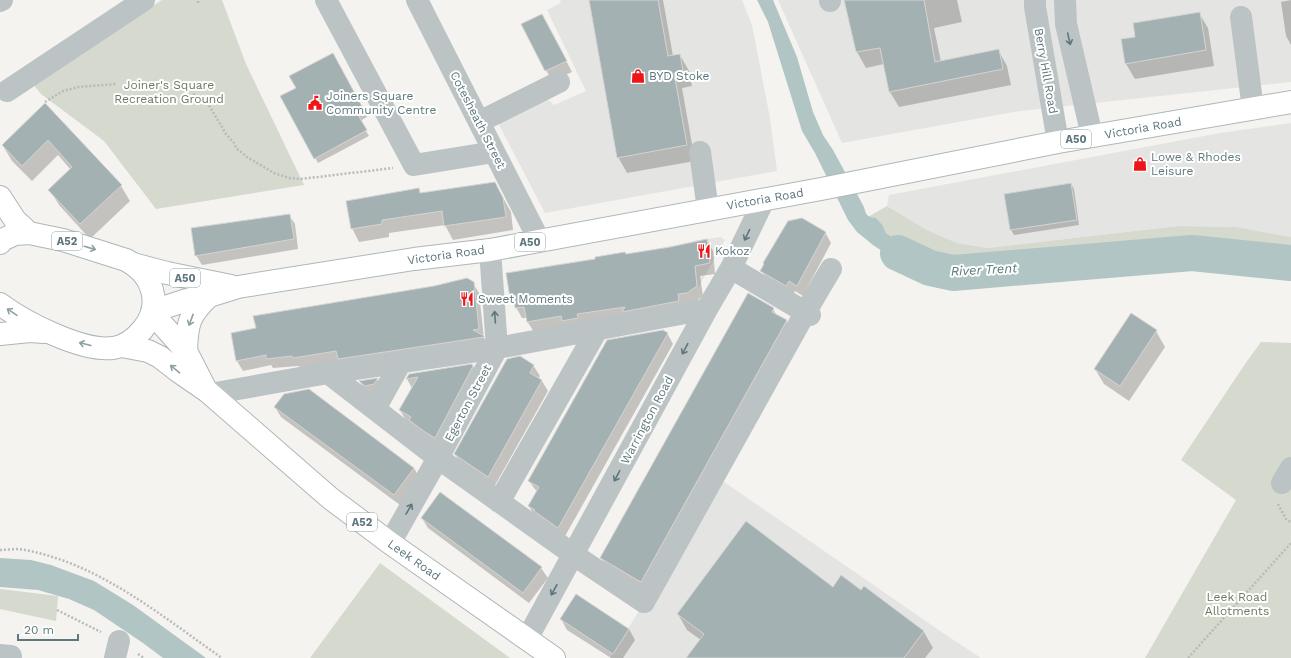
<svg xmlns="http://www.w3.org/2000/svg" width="1291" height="658" viewBox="0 0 1291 658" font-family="'Work Sans',sans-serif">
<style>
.built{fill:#e4e4e3}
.green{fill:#d5d9ce}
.water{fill:#b1c5c5}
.shadow{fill:#0003}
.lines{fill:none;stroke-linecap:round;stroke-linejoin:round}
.river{stroke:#b1c5c5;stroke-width:36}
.building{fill:#a4b1b3;stroke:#d5d4d2}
.major-casing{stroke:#afb7b9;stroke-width:24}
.highway-casing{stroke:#afb6b7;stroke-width:24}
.path{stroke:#b6bbbc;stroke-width:2.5;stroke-dasharray:2 2;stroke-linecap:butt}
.minor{stroke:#bcc3c5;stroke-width:22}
.major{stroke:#fff;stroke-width:22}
.highway{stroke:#fff;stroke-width:22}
.oneway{stroke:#5d777c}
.oneway2{stroke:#8ea0a3}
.labels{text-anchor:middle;stroke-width:4;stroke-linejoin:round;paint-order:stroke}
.shield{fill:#fff;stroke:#8ea0a3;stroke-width:1}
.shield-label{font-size:11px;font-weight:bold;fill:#5d777c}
.street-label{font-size:12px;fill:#5d777c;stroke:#fff}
.poi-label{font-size:12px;fill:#5d777c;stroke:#fff;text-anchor:start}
.park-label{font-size:12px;fill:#6b7960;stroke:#fff}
.water-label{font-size:13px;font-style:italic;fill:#587979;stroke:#fff}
</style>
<rect width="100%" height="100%" fill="#f4f3ef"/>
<path class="built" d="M560,0H742L752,25L770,118L777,171L545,213L496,119L542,94L554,105L586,91L547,10L561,3Z
M778,0H1291V82L1020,111L842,143Z
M1291,123V237L1236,227L1178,226L988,248L957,243L927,230L887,206L889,195L1220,133Z
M721,237L725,240L698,288L693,241Z
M720,479L943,633L981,658H610Z"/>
<path class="green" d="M162,0H222L246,64L304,185L156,209L104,141L41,94L32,83Z
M887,206L927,230L957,243L988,248L1178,226L1236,227L1291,237V255L1219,245H1186L1114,254L1030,261L935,260L909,249L886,233L883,226L868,217Z
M1261,342L1291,343V658H1145L1236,500L1181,460L1245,364Z
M380,563L510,658H310Z
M0,589L58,596L56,621L0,609Z"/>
<path class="water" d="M757,0H773L797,57L813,112L823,135L833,150L864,207C866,215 867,217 876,218L883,226L886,233L909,249L935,260L952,281L929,277L911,270L873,245L857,232L848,220L815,153L802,131L768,22Z
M0,558L31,560L51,565L94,581L133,605L206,658H163L143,643L94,610L69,599L38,590L0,587Z"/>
<path class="shadow" d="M590,0H663L673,56L680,55L689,71L692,86L682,88L695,161L627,173L618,157Z
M845,0H957L962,22L934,28L941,62L998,50L1007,66L1011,85L899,107L890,92L884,64L866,68L857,52Z
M1291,0V45L1286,36L1281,2Z
M1199,13L1208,28L1214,66L1135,79L1126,64L1136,38Z
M548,26L572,72L552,81L546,70Z
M333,54L367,117L360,121L369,136L318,163L282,97L297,88Z
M45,104L121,186L130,201L90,239L59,205L50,190L71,170L58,155L32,181L12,161L3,146Z
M495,183L511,212L513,230L453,240L445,225L389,233V237L359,242L352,228L418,190L421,194Z
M1071,184L1074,189L1079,225L1014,235L1011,230L1005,195Z
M289,215L295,224L298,249L202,265L196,255Z
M825,232L831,243L803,296L795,291L792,296L768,282L762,271Z
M707,240L713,251L715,274L700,276L703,296L693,303L534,332L527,321V318H522L511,298L626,255Z
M473,283L479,293L484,339L489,347L300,367L298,366L273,368L271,365L243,371L237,361L232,334Z
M773,309L777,316L786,321L792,331L647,592L608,568L601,558Z
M1156,331L1165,347L1129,401L1104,384L1095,369Z
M667,333L673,344L564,538L535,517L529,506L537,492L529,481Z
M533,365L540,376L538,379L542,381L548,391L494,487L461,465L455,454Z
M473,366L482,382L444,453L409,426L400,410L412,388L407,379L409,375Z
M377,379L383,390L380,395L366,392L360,382Z
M275,407L414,468L420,479L400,505L281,417Z
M422,518L541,568L548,578L529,603L428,528Z
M864,587L924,632L933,648L925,658H687L701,640L687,630L678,614L833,588L861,591Z
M561,619L629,629L635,640L623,658H611L567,630Z"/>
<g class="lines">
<path class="river" d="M898,253L930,268L953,273L1192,253L1291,263"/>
</g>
<path class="building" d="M589,0H658L668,56L680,54L683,71L674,73L687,145L617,158Z
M844,0H924L935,62L999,49L1003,69L889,92L880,48L856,52Z
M1200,12L1206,50L1125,64L1121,39L1135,37L1133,23Z
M542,14L567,61L545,71L521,24Z
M333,53L365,112L358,115L367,130L314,159L280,96L296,88L289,76Z
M45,103L122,185L80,224L48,190L72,167L48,140L22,166L2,145Z
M495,182L503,198L506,217L444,226L442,211L382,220V224L351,229L346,201L419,188L420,193Z
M1071,183L1077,220L1010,230L1004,194Z
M290,214L294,239L195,256L191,228Z
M802,218L826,232L797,286L789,281L786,286L760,271L764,264L763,263L788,221Z
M707,239L710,263L695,266L697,286L687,293L678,294L679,301L622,312L625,307L577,314L578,318L562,321L561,316L527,322L524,307L515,308L514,297L510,298L506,273L595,259V257L625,252L626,254L670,247Z
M467,278L474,282L479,329L473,330L484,336V337L338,359L336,351L293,358L292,356L266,359V355L236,361L231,333L256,328L253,316L434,286Z
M748,293L774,308L772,312L787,320L641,582L600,558Z
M1131,313L1157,330L1120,386L1094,369Z
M663,330L668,333L558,528L534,511L535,510L528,506L539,487L528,481L607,340Z
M520,356L534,365L530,373L542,380L488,477L454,454L507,359Z
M472,364L473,366L435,438L425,432L409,420L411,417L399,410L418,377L406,379L409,374Z
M378,378L374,384L365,386L359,381Z
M309,389L414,468L394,495L274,407L284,394Z
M440,492L542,567L523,593L421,518Z
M746,521L833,587L841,575L861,590L864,586L924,631L904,658H686L704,634L677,614Z
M576,594L629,629L613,654L560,619Z"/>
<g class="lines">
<defs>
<path id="major" d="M133,264L167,273L231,286
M153,311L187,300L209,296L238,287L414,259L490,250L821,189L1058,142L1291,102
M186,351C187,323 189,315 209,296"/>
<path id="highway" d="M0,197L15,220L29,233
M0,243L4,239L15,234L29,233L63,240L126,260C153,274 163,304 143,329C135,339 126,346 113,348C82,352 24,322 0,304
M152,313L186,351L206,390
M0,334L30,331L44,332
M122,346L148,351L160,357L178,371L207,391L330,498L390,543L554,658"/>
</defs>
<use href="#major" class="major-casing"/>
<use href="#highway" class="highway-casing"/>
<path class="path" d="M198,3V0
M193,94L207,102L226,134L234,143L236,148L247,157L274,173L289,178L301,179L393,168
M45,102L63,91L78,87L116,84
M1278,504L1286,519L1291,522
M0,550C8,550 17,548 25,550C100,564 160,615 222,658
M57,610L101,632
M138,654L144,658
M1188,658L1291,543"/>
<path class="minor" d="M326,0L414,165L494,152
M417,0L539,240
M830,0V1
M1035,0V7L1058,142
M1065,0L1066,24L1092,136
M0,1L2,0
M1241,17L1253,109
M7,91L144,0
M479,122L559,82
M700,152L708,210
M731,268L810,315
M328,373L438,458L574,555L644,602L805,313L831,269
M210,394L328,373L497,348L707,309
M375,409L401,362
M1282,483L1291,468
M499,502L597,330
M390,543L438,458L497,348L490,250
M527,639L707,309L731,268L764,200
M0,655L11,656
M115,658L119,641"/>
<use href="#major" class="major"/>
<use href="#highway" class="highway"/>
</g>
<defs><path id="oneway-shaft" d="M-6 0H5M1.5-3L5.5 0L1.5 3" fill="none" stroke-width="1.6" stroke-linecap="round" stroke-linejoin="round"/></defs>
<g class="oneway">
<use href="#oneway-shaft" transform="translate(1069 39) rotate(77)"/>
<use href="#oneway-shaft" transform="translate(747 235) rotate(116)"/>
<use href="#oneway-shaft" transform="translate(495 317) rotate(-94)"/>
<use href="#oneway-shaft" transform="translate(685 349) rotate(118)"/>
<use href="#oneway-shaft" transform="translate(617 476) rotate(118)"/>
<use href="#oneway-shaft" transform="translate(409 509) rotate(-60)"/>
<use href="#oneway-shaft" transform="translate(554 590) rotate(119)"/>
</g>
<g class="oneway2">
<use href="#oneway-shaft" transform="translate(90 248) rotate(16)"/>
<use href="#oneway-shaft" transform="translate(12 312) rotate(-146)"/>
<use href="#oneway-shaft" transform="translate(191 320) rotate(110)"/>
<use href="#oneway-shaft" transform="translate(85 344) rotate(-166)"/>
<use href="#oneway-shaft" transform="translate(175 369) rotate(-141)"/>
</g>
<defs>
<symbol id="shop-bare" viewBox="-9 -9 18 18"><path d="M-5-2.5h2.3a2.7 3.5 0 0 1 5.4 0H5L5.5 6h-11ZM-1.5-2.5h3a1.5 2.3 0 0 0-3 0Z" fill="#ee1519" stroke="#fff" stroke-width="2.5" paint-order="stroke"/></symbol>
<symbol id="civic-bare" viewBox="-9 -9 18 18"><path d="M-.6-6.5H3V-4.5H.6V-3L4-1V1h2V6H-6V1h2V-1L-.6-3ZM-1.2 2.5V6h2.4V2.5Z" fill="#ee1519" stroke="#fff" stroke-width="2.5" paint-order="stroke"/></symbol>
<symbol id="restaurant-bare" viewBox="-9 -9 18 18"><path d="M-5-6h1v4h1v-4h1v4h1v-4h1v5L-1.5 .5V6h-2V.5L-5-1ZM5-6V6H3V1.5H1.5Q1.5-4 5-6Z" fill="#ee1519" stroke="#fff" stroke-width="2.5" paint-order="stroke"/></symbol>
</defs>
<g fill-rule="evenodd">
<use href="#shop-bare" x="628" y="66" width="20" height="20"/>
<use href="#civic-bare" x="305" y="93" width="20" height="20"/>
<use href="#shop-bare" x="1130" y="154" width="20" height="20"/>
<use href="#restaurant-bare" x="694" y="241" width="20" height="20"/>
<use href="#restaurant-bare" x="457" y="289" width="20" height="20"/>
</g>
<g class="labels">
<g class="shield">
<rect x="1061" y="130" width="30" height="18" rx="3"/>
<rect x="52" y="232" width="30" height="18" rx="3"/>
<rect x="515" y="233" width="30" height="18" rx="3"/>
<rect x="170" y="269" width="30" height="18" rx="3"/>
<rect x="347" y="513" width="30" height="18" rx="3"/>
</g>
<g class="shield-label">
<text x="1076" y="143">A50</text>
<text x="67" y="245">A52</text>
<text x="530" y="246">A50</text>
<text x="185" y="282">A50</text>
<text x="362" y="526">A52</text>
</g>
<g class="street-label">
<text transform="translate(1046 71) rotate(80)" y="4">Berry Hill Road</text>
<text transform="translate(478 120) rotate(63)" y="4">Cotesheath Street</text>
<text transform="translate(1143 128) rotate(-10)" y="4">Victoria Road</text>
<text transform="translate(765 199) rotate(-10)" y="4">Victoria Road</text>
<text transform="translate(446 255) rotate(-8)" y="4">Victoria Road</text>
<text transform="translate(468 403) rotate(-62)" y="4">Egerton Street</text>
<text transform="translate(647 420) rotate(-62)" y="4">Warrington Road</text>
<text transform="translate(414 560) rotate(35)" y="4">Leek Road</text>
</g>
<g class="poi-label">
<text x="649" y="80">BYD Stoke</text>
<text x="326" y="100">Joiners Square<tspan x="326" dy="14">Community Centre</tspan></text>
<text x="1151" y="161">Lowe &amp; Rhodes<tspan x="1151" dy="14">Leisure</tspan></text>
<text x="715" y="255">Kokoz</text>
<text x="478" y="303">Sweet Moments</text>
</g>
<g class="park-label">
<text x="169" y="89">Joiner's Square<tspan x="169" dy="14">Recreation Ground</tspan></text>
<text x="1237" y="601">Leek Road<tspan x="1237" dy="14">Allotments</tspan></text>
</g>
<g class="water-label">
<text transform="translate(984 269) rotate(-3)" y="5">River Trent</text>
</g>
</g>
<path d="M18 634v6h60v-6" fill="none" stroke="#5d777c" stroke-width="2"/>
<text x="24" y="634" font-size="12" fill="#5d777c" stroke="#ffffff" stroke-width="3" paint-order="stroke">20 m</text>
</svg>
